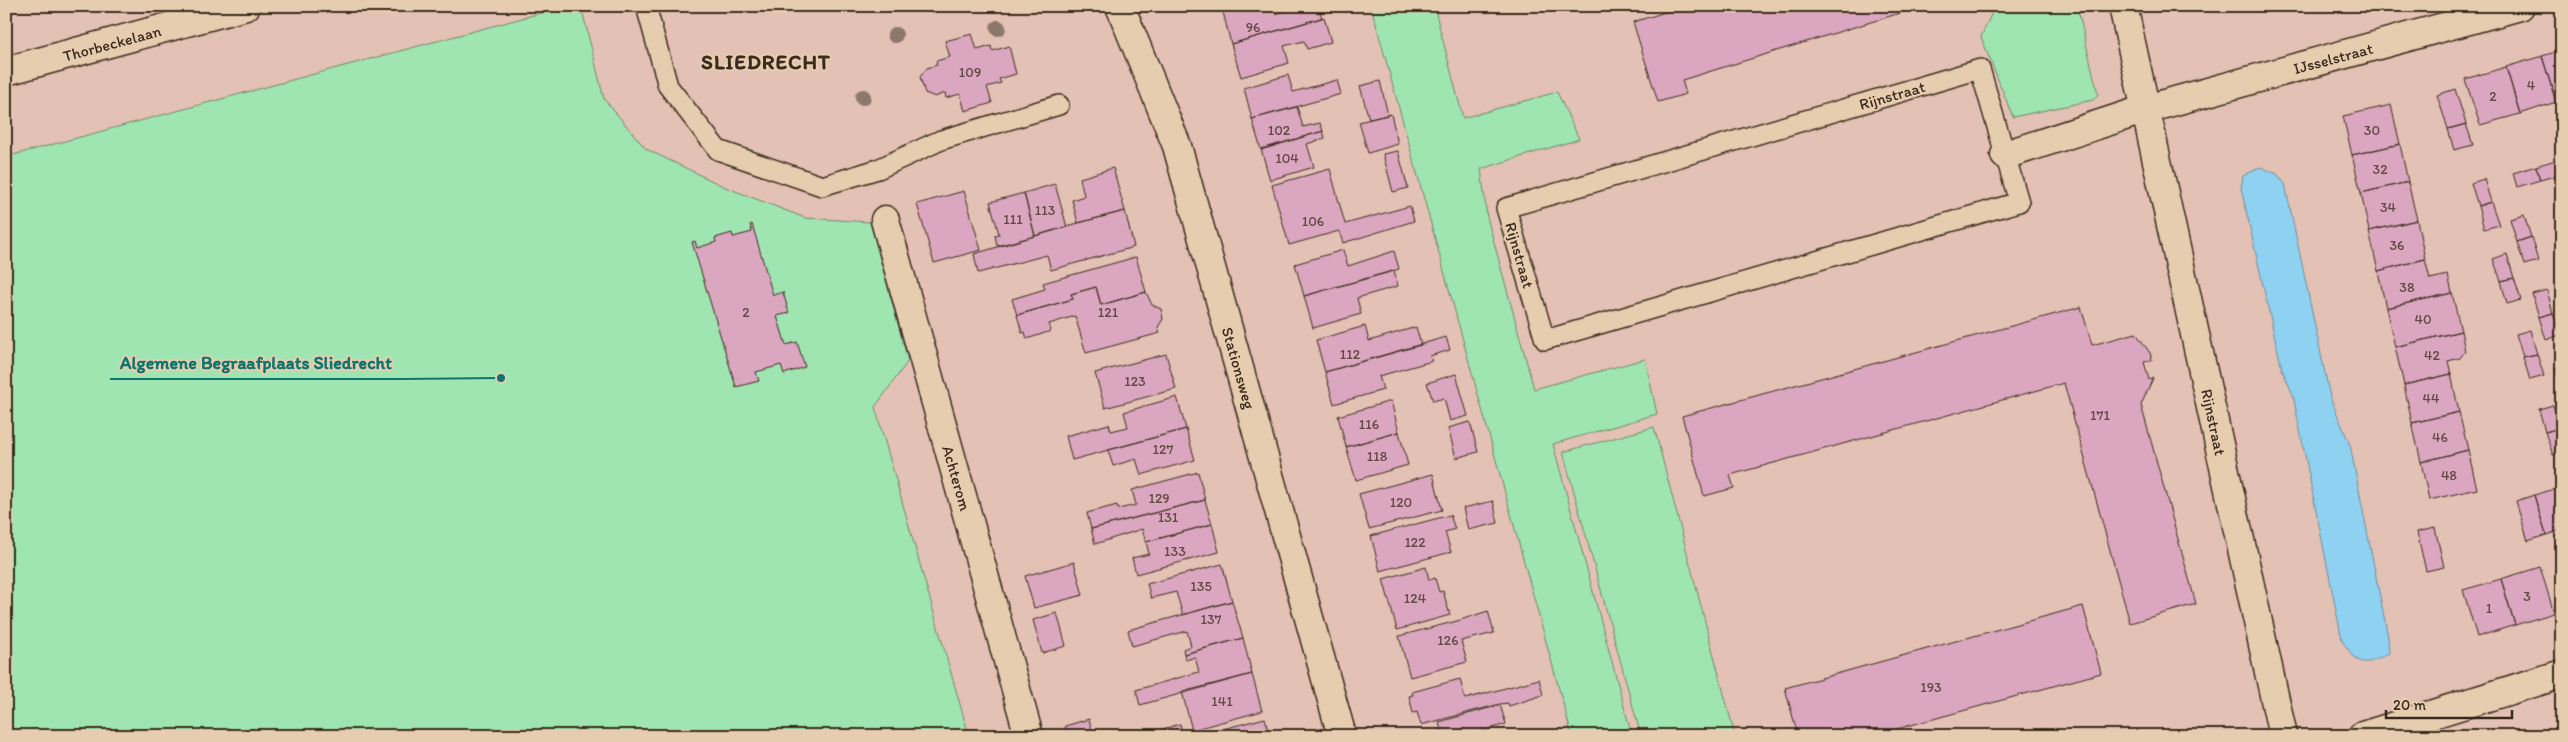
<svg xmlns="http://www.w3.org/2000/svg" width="2568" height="742" viewBox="0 0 2568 742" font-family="Itim,sans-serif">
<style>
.green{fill:#9fe5b2;stroke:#6d8868}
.water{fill:#8fd1f1;stroke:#6d8e9d}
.building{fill:#dba6bf;stroke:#3b2a1e}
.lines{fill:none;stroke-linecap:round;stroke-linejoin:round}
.service-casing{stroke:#3b2a1e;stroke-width:22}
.minor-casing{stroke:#3b2a1e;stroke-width:31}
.tertiary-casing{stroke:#3b2a1e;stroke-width:31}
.service{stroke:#e7cdaf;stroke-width:19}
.minor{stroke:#e7cdaf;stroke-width:28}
.tertiary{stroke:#e7cdaf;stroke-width:28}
.tree{fill:#8c786a}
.labels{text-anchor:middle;stroke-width:4;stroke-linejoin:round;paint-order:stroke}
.number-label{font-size:14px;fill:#634946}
.street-label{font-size:16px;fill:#3b2a1e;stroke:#e7cdaf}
.district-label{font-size:21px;font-weight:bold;letter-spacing:1px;fill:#3b2a1e;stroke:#e7cdaf}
.leader{fill:none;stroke:#0f766e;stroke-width:2}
.callout-dot{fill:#0f766e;stroke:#e7cdaf;stroke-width:2}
.callout-label{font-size:18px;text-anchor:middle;font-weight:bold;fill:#0f766e;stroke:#e7cdaf;stroke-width:4;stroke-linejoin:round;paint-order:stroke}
</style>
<rect width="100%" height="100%" fill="#e3c1b4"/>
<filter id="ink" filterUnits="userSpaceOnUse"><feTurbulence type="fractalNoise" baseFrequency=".02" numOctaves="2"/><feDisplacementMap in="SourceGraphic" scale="10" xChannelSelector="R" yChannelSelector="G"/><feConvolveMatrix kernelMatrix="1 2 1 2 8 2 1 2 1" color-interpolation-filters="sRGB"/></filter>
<g filter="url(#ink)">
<path class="green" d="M567,6H581L604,99L646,149L725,187L805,218L870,222L908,361L875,407L969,736H6V157Z
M1371,6H1434L1463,118L1557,92L1579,139L1481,169L1487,217L1534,389L1645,359L1657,414L1553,444L1632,736H1572Z
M1995,6H2077L2098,94L2093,100L2013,117L1981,37Z
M1654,427L1735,736H1641L1563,452Z"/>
<path class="water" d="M2260,167L2277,174L2285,184L2330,397L2350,445L2388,637L2389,653C2363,668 2357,665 2342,640L2293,395L2282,369L2241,188L2243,176Z"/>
<path class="building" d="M1245,6H1274L1276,14L1302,6H1318L1322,18L1231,44L1223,12Z
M1685,6H1923L1682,80L1686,94L1658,102L1633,22Z
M1324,17L1331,42L1307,49L1304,41L1284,46L1289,63L1241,77L1231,44Z
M972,34L977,50L991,46L992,51L1009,46L1016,74L999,79L1001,83L987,87L992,103L965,111L960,94L946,98L945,93L935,97L925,93L920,77L927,68L937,65L936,61L950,57L945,41Z
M2562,50V101L2556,102L2542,56Z
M2542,56L2556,102L2520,114L2506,67Z
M2506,67L2520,114L2480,125L2465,79Z
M1288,75L1293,92L1337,80L1341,94L1252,119L1244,88Z
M1380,81L1388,115L1369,119L1360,86Z
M2455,89L2466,124L2448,129L2437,95Z
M2391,105L2400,144L2352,155L2343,116Z
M1297,107L1303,127L1320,123L1323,131L1261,150L1252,119Z
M1391,114L1398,144L1368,153L1359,122Z
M2466,124L2473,145L2454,150L2448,129Z
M1323,131L1325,138L1307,144L1314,167L1270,180L1261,149Z
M2400,144L2408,182L2361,193L2352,155Z
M1398,151L1408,188L1393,192L1383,154Z
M2559,159L2562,174L2540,180L2536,166Z
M2536,166L2540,180L2517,187L2513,173Z
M1113,168L1125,211L1078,223L1072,200L1084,196L1080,178Z
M1330,169L1345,224L1410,206L1414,221L1343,243L1339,231L1289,245L1272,185Z
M2484,179L2491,202L2478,206L2471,183Z
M2408,182L2417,220L2369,231L2361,193Z
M1055,184L1067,227L1035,236L1024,193Z
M964,191L981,250L934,263L917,204Z
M1024,193L1035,236L997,246L995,235L999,234L990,202Z
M2491,202L2499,225L2484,229L2478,206Z
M1125,211L1134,247L1051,270L1047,255L978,273L974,254L1078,223Z
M2524,215L2531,237L2517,242L2510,219Z
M2417,220L2425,259L2378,271L2369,231Z
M752,224L773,295L783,292L789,313L777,316L786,345L797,342L805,367L784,374L781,365L756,372L759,381L736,387L692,242L695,241L697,248L716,242L715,238L732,233L733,237L752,232L750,225Z
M2531,237L2538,261L2524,265L2517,242Z
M1343,250L1348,266L1394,251L1399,269L1304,296L1295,264Z
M2507,254L2514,278L2501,281L2493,259Z
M1136,257L1146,292L1101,305L1096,287L1071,294L1073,299L1017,315L1012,299L1045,289L1043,283Z
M2425,259L2430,279L2448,275L2452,293L2386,308L2378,271Z
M1394,271L1398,286L1357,298L1361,314L1313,328L1304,296Z
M2514,278L2521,300L2507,304L2501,281Z
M1096,287L1101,305L1146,292L1152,305L1161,309L1163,319L1158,327L1160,333L1086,353L1075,316L1049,324L1051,331L1027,339L1025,332L1022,333L1017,315L1073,299L1071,294Z
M2547,290L2553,313L2539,317L2532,294Z
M2452,293L2461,331L2395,347L2386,308Z
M2081,307L2092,345L2136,333L2150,353L2152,360L2144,362L2149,380L2153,378L2141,405L2196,604L2130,623L2064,383L1730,475L1734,488L1704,496L1682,416Z
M2553,313L2560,335L2546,340L2539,317Z
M1365,326L1369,341L1416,327L1421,345L1325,372L1316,340Z
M2530,330L2537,354L2523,357L2516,334Z
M2461,331L2465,351L2460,358L2448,361L2451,374L2404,385L2395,347Z
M1446,337L1450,350L1430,356L1432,361L1379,376L1383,390L1334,404L1325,372Z
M1166,354L1176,389L1105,408L1095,373Z
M2537,354L2544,376L2530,380L2523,357Z
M2562,367V390L2555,369Z
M1456,374L1468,416L1450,421L1444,398L1433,401L1427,383Z
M2451,374L2459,412L2412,423L2404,385Z
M1177,397L1186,429L1072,460L1066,436L1109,424L1111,431L1128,427L1124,412Z
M1391,401L1399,432L1346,447L1338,416Z
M2553,405L2560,428L2545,432L2539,409Z
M2459,412L2468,450L2421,462L2412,423Z
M1470,422L1478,452L1456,458L1448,428Z
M2560,428L2562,452L2553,455L2545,432Z
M1186,429L1195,460L1141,475L1136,459L1113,466L1108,450Z
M1399,432L1408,465L1356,480L1346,447Z
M2468,450L2477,489L2429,500L2421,462Z
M1198,472L1205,500L1091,529L1087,513L1117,505L1118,509L1136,505L1132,490Z
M1433,474L1442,510L1369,529L1359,494Z
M2562,487V530L2546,535L2534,495Z
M2534,495L2546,535L2528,541L2516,501Z
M1205,500L1212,524L1146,542L1142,529L1095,544L1091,529Z
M1493,501L1498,523L1468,530L1463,508Z
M1450,515L1455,529L1445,532L1451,552L1380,571L1371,536Z
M1212,524L1219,552L1136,574L1132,558L1149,554L1146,542Z
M2435,528L2444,567L2426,571L2417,532Z
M1074,562L1083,595L1034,608L1025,576Z
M1222,564L1232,601L1183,615L1176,592L1151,598L1147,584Z
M1426,567L1429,580L1435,578L1439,592L1443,591L1450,615L1397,630L1383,579Z
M2540,567L2554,613L2515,625L2501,579Z
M2501,579L2515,625L2477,637L2463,590Z
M1232,601L1243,638L1184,654L1183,649L1191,646L1187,631L1132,646L1128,630Z
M2083,606L2101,673L1871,736H1798L1785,688Z
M1488,611L1494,633L1461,641L1467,662L1410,677L1399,636L1457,621Z
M1057,613L1066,646L1042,653L1033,620Z
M1243,638L1252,674L1140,705L1136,690L1199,672L1195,657L1186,660L1184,654Z
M1252,674L1262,711L1192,730L1182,692Z
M1460,679L1465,699L1539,679L1543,695L1509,706L1508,703L1500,704L1421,725L1417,712L1413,713L1409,696L1413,695L1412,692Z
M1500,705L1506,724L1466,736H1442L1439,722Z
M1265,718L1270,736H1196Z
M1089,719L1093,736H1068L1065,726Z
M1180,724L1183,736H1150L1149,733Z"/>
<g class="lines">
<defs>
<path id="service" d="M646,6L668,86L718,150L822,186L878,169L941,140L1059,105
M1980,69L2019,202L1545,340L1506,208Z"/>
<path id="minor" d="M2123,6L2283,736
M2005,155L2146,109L2520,6
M885,220L1029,736
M2362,736L2562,674"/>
<path id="tertiary" d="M1120,6L1177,146L1342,736
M6,71L246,6"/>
</defs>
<use href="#service" class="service-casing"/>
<use href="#minor" class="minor-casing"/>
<use href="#tertiary" class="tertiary-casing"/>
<use href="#service" class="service"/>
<use href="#minor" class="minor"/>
<use href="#tertiary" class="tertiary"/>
</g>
<g class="tree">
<circle cx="998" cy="28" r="8"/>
<circle cx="895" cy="35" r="8"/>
<circle cx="863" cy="97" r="8"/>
</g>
</g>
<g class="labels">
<g class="number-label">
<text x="1253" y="32">96</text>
<text x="970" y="77">109</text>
<text x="2531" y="90">4</text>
<text x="2493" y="101">2</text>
<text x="1279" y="135">102</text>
<text x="2372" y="135">30</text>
<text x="1287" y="163">104</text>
<text x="2380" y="174">32</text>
<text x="2388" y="212">34</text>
<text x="1045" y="215">113</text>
<text x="1013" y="224">111</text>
<text x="1313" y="226">106</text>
<text x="2397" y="250">36</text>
<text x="2407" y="292">38</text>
<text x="746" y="317">2</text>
<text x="1108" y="317">121</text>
<text x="2423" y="324">40</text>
<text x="1350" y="359">112</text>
<text x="2432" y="360">42</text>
<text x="1135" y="386">123</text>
<text x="2431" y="403">44</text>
<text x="2100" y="420">171</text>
<text x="1369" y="429">116</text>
<text x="2440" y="442">46</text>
<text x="1163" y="454">127</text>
<text x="1377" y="461">118</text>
<text x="2449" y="480">48</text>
<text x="1159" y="503">129</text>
<text x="1401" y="507">120</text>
<text x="1168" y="522">131</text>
<text x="1415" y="547">122</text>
<text x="1175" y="556">133</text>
<text x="1201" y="591">135</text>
<text x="2527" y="601">3</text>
<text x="1415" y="603">124</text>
<text x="2489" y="613">1</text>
<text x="1211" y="624">137</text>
<text x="1448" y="645">126</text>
<text x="1931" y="692">193</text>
<text x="1222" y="706">141</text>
</g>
<g class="street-label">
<text transform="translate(112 43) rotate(-15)" y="6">Thorbeckelaan</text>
<text transform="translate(2333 58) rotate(-15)" y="6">IJsselstraat</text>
<text transform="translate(1892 95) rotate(-16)" y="6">Rijnstraat</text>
<text transform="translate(1520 255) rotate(74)" y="6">Rijnstraat</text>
<text transform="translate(1239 368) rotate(74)" y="6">Stationsweg</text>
<text transform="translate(2214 422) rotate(78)" y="6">Rijnstraat</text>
<text transform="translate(957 478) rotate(74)" y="6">Achterom</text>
</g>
<g class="district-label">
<text x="766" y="69">SLIEDRECHT</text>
</g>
</g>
<path class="leader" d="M501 378L402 379H110"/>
<circle class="callout-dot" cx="501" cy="378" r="5"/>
<g class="callout-label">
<text x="256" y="369">Algemene Begraafplaats Sliedrecht</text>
</g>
<rect width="2568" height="742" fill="none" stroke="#e7cdaf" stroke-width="25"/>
<rect x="12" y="12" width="2543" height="717" fill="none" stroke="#3b2a1e" stroke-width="2" filter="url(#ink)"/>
<path d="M2386 710v8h126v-8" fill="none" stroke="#3b2a1e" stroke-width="2.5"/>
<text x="2393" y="710" font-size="15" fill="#3b2a1e" stroke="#e7cdaf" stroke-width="4" paint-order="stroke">20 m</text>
</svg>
